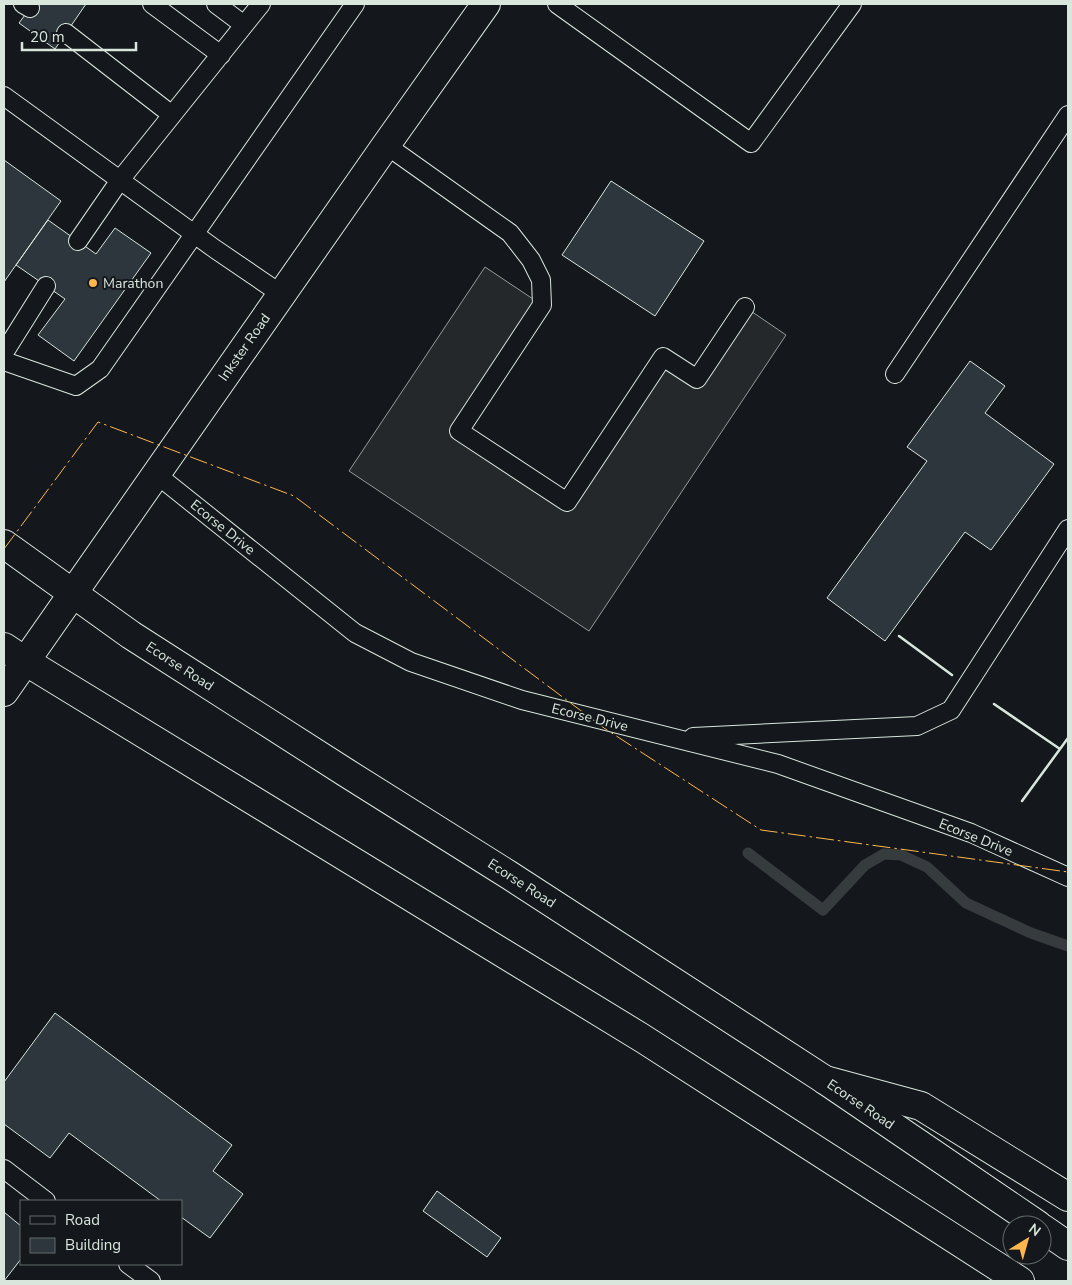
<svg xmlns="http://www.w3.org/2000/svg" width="1072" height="1285" viewBox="0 0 1072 1285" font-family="'Nunito Sans',sans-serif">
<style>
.parking{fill:#24282b;stroke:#939e99}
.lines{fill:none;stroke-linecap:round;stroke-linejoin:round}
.stream{stroke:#363b3e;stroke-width:11}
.building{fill:#2c363c;stroke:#d8e6dc}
.service-casing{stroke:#d8e6dc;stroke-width:20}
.tertiary-casing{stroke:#d8e6dc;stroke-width:30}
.secondary-casing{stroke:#d8e6dc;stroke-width:30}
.motorway-casing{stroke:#d8e6dc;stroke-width:30}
.service{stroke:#14181c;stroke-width:18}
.tertiary{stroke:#14181c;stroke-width:28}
.secondary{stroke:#14181c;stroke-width:28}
.motorway{stroke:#14181c;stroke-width:28}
.wall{stroke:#d8e6dc;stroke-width:2.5}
.power{stroke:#ffb74d;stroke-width:1;stroke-dasharray:18 4 2.5 4;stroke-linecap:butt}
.poi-dot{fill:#ffb74d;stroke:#14181c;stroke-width:2}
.labels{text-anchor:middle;stroke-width:4;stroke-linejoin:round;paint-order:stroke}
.poi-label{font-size:14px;fill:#d8e6dc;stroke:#14181c;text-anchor:start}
.street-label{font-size:14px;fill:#d8e6dc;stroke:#14181c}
</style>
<rect width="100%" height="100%" fill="#14181c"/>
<path class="parking" d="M485,267L542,305L459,431L567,502L663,357L697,379L745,307L786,335L589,631L349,471Z"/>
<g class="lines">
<path class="stream" d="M748,853L823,910L865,865L884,854L901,855L927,867L966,903L1031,933L1068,946"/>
</g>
<path class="building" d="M33,4H86L55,49L19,23Z
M4,160L61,201L4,282Z
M611,181L704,241L655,316L562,255Z
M48,220L96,254L115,228L151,253L74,361L38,335L65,299L16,265Z
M970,361L1005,386L985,413L1054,464L991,550L965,532L885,641L827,598L927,461L907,447Z
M55,1013L232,1145L213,1171L243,1194L210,1238L181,1217V1201H161L69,1133L50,1158L4,1124V1082Z
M437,1191L501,1238L487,1257L423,1211Z
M4,1212L21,1226V1259L4,1281Z"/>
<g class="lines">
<defs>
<path id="service" d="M23,4L30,8
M152,4L221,55
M216,4L244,25
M557,4L751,143L852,4
M66,33L172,115
M4,96L215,249L281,294
M386,145L510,233L531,260L541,280L542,305L459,431L567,502L663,357L697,379L745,307
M78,241L120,180L261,4
M4,353L46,286
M4,361L76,386L100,369L355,4
M895,374L1068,115
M156,474L355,633L411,662L522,700L778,764L971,833L1068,877
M693,737L917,726L951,710L1068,529
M4,1169L46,1201
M128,1264L151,1281"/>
<path id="tertiary" d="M4,692L386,145L486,4"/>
<path id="secondary" d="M4,544L131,635L345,772L509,875L825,1080L1038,1225
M4,647L25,661L642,1038L1020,1281
M1042,1228L1068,1246"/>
<path id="motorway" d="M825,1080L921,1106L1068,1197"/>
</defs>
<use href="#service" class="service-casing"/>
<use href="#tertiary" class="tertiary-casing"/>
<use href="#secondary" class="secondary-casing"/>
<use href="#motorway" class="motorway-casing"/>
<use href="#service" class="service"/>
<use href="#tertiary" class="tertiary"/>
<use href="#secondary" class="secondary"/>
<use href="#motorway" class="motorway"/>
<path class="wall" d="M899,636L952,675
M994,704L1060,749L1022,801
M1060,749L1068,738"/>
<path class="power" d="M4,549L98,422L294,496L604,728L761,830L1068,872"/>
</g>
<circle class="poi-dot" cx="93" cy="283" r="5"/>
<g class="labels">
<g class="poi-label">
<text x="103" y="288">Marathon</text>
</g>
<g class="street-label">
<text transform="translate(244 347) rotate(-55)" y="5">Inkster Road</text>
<text transform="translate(223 527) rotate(39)" y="5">Ecorse Drive</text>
<text transform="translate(180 666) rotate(33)" y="5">Ecorse Road</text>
<text transform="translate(590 717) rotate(14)" y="5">Ecorse Drive</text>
<text transform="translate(976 837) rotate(22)" y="5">Ecorse Drive</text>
<text transform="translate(522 883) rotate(33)" y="5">Ecorse Road</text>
<text transform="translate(861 1104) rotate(34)" y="5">Ecorse Road</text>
</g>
</g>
<rect width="1072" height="1285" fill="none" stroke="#d8e6dc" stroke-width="10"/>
<rect x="20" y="1200" width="162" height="65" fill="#14181c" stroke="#626a69"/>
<rect x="30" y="1216" width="25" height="8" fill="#14181c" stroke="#626a69"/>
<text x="65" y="1225" font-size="15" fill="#d8e6dc">Road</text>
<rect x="30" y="1238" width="25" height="15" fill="#2c363c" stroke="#626a69"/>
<text x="65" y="1250" font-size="15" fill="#d8e6dc">Building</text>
<g transform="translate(1027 1240) rotate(37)"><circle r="24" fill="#14181c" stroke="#626a69"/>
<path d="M0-4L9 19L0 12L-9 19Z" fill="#ffb74d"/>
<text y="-8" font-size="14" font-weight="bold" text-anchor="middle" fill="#d8e6dc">N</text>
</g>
<path d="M22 42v8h114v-8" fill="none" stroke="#d8e6dc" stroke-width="2.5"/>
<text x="30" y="42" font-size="15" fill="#d8e6dc" stroke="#14181c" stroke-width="4" paint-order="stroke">20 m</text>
</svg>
